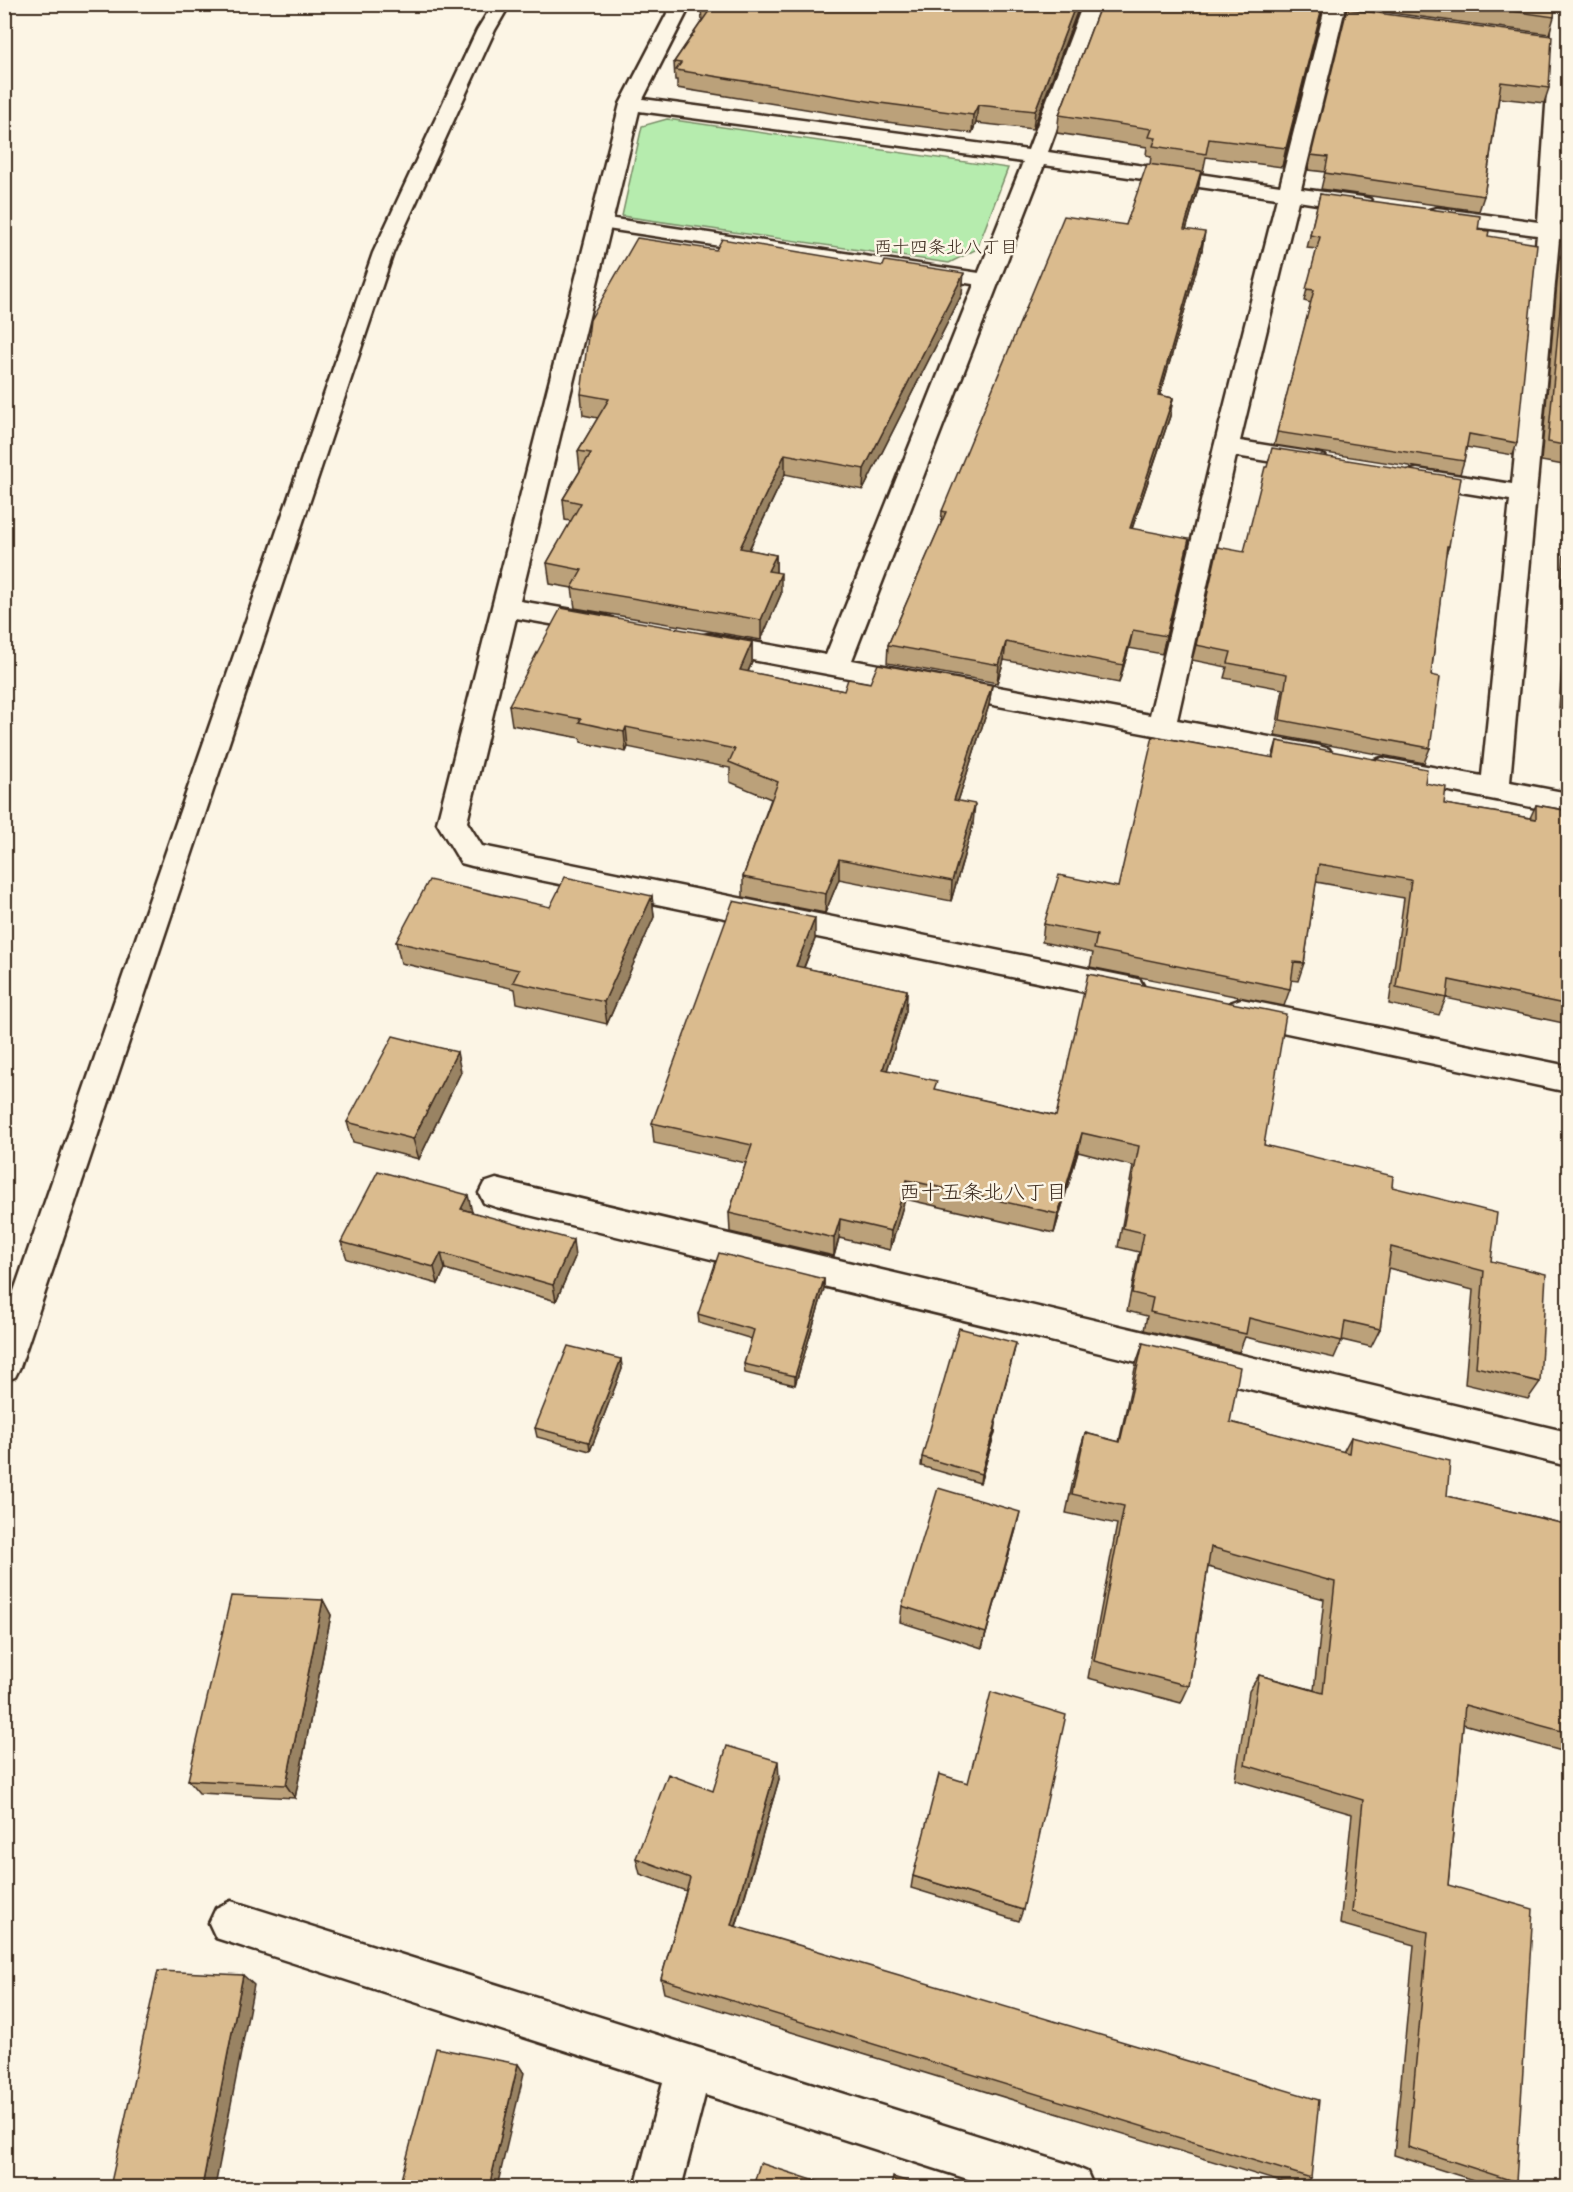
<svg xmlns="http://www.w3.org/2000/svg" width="1573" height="2192" viewBox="0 0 1573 2192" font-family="'Gochi Hand','Klee One',sans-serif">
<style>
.green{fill:#b6ecae;stroke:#788b66;stroke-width:1.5}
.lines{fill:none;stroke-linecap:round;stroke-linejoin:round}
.lane-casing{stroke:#3b2a1e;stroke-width:5}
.street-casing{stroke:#3b2a1e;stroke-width:5}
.lane{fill:#fcf5e5;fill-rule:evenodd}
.street{fill:#fcf5e5;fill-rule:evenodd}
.wall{fill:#bba17a;stroke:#3b2a1e;stroke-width:1.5}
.shaded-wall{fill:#998363;stroke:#3b2a1e;stroke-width:1.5}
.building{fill:#dabb8e;stroke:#3b2a1e;stroke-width:1.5}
.labels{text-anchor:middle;stroke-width:5;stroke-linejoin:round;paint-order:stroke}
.far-neighbourhood-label{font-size:18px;fill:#3b2a1e;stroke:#fcf5e5}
.neighbourhood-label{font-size:21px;fill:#3b2a1e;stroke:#fcf5e5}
</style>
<rect width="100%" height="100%" fill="#fcf5e5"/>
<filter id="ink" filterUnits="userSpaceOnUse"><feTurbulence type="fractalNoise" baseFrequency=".0167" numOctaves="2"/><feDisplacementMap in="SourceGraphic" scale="12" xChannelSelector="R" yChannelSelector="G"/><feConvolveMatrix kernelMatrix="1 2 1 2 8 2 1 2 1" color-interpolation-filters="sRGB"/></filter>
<g filter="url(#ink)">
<path class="green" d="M667,119L1008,168L977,249L949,263L622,216L642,126Z"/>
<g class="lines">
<defs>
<path id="lane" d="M493,4H510L495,30L393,253L20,1367L15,1377L4,1381V1320L373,253L477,30Z
M601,217L986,274L993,276L996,280L993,284L986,286L594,227L591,223L594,219Z"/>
<path id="street" d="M672,4H691L643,99L1028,150L1083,4H1103L1048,152L1280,186L1326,4H1346L1301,189L1362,197L1370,199L1373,204L1370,209L1362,211L1298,201L1240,441L1316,453L1325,456L1329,461L1325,466L1316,469L1236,456L1177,720L1319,746L1329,749L1333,756L1329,763L1319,766L699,650L695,643L699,636L709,634L826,655L1023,162L639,111L520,601L602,615L612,618L616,624L612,630L602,633L516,618L467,822L482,846L1129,977L1140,980L1145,989L1140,998L1129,1001L472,866L461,863L437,823L620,104ZM1044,165L1277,198L1214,447L1150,715L852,660Z
M1553,4H1568V81L1560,225L1568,226V240L1559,239L1510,782L1568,793V814L1382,778L1372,775L1368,768L1372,761L1382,758L1482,776L1510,500L1417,485L1408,483L1404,477L1408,471L1417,469L1512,484L1537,235L1437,222L1429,220L1426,215L1429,210L1437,208L1538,222Z
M1241,999L1568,1066V1092L1230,1021L1225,1012L1230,1003Z
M496,1179L1568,1432V1466L496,1207L484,1203L479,1193L484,1183Z
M231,1901L1071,2165L1087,2172L1094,2188H996L705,2095L681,2188H635L663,2082L216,1938L209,1923L216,1908Z"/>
</defs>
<use href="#lane" class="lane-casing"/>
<use href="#street" class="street-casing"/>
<use href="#lane" class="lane"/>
<use href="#street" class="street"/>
</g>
<path class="wall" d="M704,4H1080L1033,129L976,123L972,133L879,121L677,88V80H675L674,62L702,21L701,9Z
M1101,4H1324L1282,167L1206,157L1203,172H1201L1198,189L1186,230L1202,250L1160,395L1173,398L1170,416L1132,529L1185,557L1162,654L1129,648L1119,683L1004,660L997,683L887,663L888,645L941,524L942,511L1126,225L1150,164L1151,156L1146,155L1147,147L1057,133L1059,115Z
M1347,4H1555L1554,17L1549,34L1347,7Z
M1347,9L1549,88L1544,103L1499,98L1484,196L1479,211L1321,189L1325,172L1308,170Z
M1320,194L1478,230L1488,236L1517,443L1513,455L1466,447L1464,461L1460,474L1274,445L1311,303L1304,301L1317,249L1307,248Z
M1566,243H1569V466L1541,461L1559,261Z
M962,294L863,490L785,474L749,550L776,555V572L781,594L761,640L575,608L572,588L550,584L547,563L571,521L565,520L563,499L580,471L578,451L598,418L583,415L581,394Z
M1569,495V710L1559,708L1567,587L1561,585Z
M1449,546L1445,557L1431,675L1430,748L1424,763L1275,735L1283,689L1224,678L1227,667L1192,660L1196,645L1244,552Z
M752,642V662L748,672L844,691L870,683L992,685L989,705L958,801L973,824L951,901L839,879L825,913L743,897V877L771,799L730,782V768L628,747L626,752L581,742L580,738L512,725L509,705Z
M1277,741L1425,783L1444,804L1530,818L1536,805L1566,810L1569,805V1037H1567L1568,1024L1446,998L1439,1015L1389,1004L1404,898L1316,882L1304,963L1298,981L1291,980L1290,989L1284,1006L1090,967L1093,953L1042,942L1044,924L1118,887L1272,758Z
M1569,761V792L1566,790Z
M652,896L654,917L607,1024L517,1003L515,989L401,963L396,942L550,907Z
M815,939L804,968L907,990L906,1011L887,1070L936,1090L1056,1116L1264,1145L1392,1187L1491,1261L1540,1382L1528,1399L1465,1384L1473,1290L1388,1268L1380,1329L1371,1347L1342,1340L1334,1358L1245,1337L1239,1352L1144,1330L1147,1316L1127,1311L1139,1252L1118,1247L1133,1166L1078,1152L1054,1233L905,1199L890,1250L839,1238L834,1256L730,1232L729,1213L746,1163L654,1143L652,1123Z
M461,1072L419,1159L353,1142L347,1122Z
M472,1212L575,1257L556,1301L445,1269L438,1284L347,1259L341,1242Z
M824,1279V1289L795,1385L745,1373L744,1364L752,1339L699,1323L698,1314Z
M1016,1343L995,1423H996L995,1432L980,1483L921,1466L922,1457Z
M1143,1343L1230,1422L1343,1452L1351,1437L1447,1496L1569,1525V1753L1463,1724L1448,1885L1516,2182L1503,2187H1495L1394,2155L1414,1945L1340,1924L1352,1814L1235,1780L1249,1691L1259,1675L1314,1690L1324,1599L1208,1567L1189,1686L1181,1703L1088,1678L1117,1524L1066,1513L1079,1453L1085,1433L1119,1442L1136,1364Z
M621,1359L622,1369L590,1451L537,1437L535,1428Z
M1016,1529L982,1648L900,1622L902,1606Z
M323,1600L331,1615L295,1798L199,1793L188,1780Z
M779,1779L736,1927L1311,2178L1297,2187L664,1993L661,1979L686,1891L640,1874L636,1858L713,1791Z
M913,1876L1023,1910L1019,1921L911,1888Z"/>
<path class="shaded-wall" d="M1076,4H1080L1033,129L1035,111Z
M1323,4H1324L1282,167L1286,148Z
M978,105L976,123L972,133L973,115Z
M1201,171L1198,189L1181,247L1184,229Z
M1205,232L1202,250L1155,413L1158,395Z
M964,273L962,294L863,490L864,469Z
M1173,398L1170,416L1126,546L1130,528Z
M785,454V474L740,568V548Z
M1189,539L1185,557L1162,654L1166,636Z
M776,555V575L768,571Z
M781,573V594L761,640V620Z
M1133,630L1129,648L1119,683L1123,665Z
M752,642V662L740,690V670Z
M1006,642L1004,660L997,683L999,665Z
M992,685L989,705L952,820L954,800Z
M626,727L628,747L626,752L624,732Z
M975,804L973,824L951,901L952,881Z
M839,859V879L825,913L826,894Z
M652,896L654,917L607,1024L604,1002Z
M815,918V939L796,987V966Z
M907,990L906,1011L881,1089L883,1069Z
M457,1052L461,1072L419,1159L413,1139Z
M1082,1133L1078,1152L1054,1233L1058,1214Z
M907,1180L905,1199L890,1250L891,1231Z
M468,1195L472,1212L461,1209Z
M840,1219L839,1238L834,1256V1238Z
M573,1240L575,1257L556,1301L553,1285Z
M441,1253L445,1269L438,1284L434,1267Z
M824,1279V1289L795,1385V1376Z
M1016,1343L1014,1352L993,1432L995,1423Z
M621,1359L622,1369L590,1451L589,1442Z
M996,1423L995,1432L980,1483L981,1474Z
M1020,1512L1016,1529L982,1648L986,1633Z
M323,1600L331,1615L295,1798L286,1785Z
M778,1761L779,1779L732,1939L731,1925Z
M243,1975L254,1985L215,2187H202Z
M518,2064L524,2073L497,2187H489Z"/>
<path class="building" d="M704,4H1076L1035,111L978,105L973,115L880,103L676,70L681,63L674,62L709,11L701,9Z
M1101,4H1323L1286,148L1209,139L1206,154L1153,146L1156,138L1149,137L1152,129L1059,115Z
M1463,4H1555L1554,17Z
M1347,9L1552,36L1549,88L1501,82L1484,196L1325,173L1328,157L1311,155Z
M1147,164L1201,171L1184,229L1205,232L1158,395L1173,398L1130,528L1189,539L1166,636L1133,630L1123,665L1006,642L999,665L888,645L946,512L942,511L1064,216L1126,225Z
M1320,194L1480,216L1478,230L1489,231L1488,236L1537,244L1517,443L1469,434L1464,461L1277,432L1314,290L1306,289L1320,237L1310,235Z
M637,238L716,250L722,239L883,266L885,261L964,273L864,469L785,454L740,548L776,555L768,571L781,573L761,620L572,588L582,570L547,563L581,503L563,499L591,453L578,451L609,399L581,394L590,320Z
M1566,243H1569V446L1548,442Z
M1272,448L1461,478L1449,546H1447L1431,675L1440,677L1430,748L1280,720L1287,674L1228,663L1231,652L1196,645L1218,547L1244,552L1265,467H1267Z
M561,608L752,642L740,670L844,691L848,679L870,683L878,664L992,685L954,800L975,804L952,881L839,859L826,894L743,877L778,782L729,762L735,749L626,727L624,732L579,722L581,719L509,705Z
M1569,669V690H1567Z
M1153,736L1274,758L1277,741L1427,769L1425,783L1446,787L1444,804L1536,819V805L1569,811V1005L1449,980L1447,998L1396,987L1411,880L1319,864L1304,963L1294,962L1290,989L1094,949L1097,935L1044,924L1059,875L1118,887Z
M565,877L652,896L604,1002L513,982L519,970L396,942L429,880L550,907Z
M733,901L815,918L796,966L907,990L883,1069L937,1081L934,1089L1056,1116L1088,974L1286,1014L1264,1145L1393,1176L1392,1187L1497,1213L1491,1261L1546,1274L1540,1382L1476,1367L1484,1271L1391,1247L1380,1329L1345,1321L1342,1341L1249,1318L1246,1334L1150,1312L1153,1298L1132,1293L1144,1233L1123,1228L1139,1146L1082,1133L1058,1214L907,1180L891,1231L840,1219L834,1238L729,1213L752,1145L652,1123Z
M393,1036L457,1052L413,1139L347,1122Z
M378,1171L468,1195L461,1209L573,1240L553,1285L441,1253L434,1267L341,1242Z
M719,1253L824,1279L795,1376L744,1364L754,1330L698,1314Z
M959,1328L1016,1343L995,1423H996L981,1474L922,1457Z
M1143,1343L1240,1367L1230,1422L1349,1453L1351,1437L1450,1461L1447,1496L1569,1525V1733L1465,1705L1448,1885L1533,1909L1516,2182L1408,2147L1428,1932L1352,1912L1363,1800L1245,1765L1259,1675L1323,1693L1335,1582L1211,1547L1189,1686L1094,1661L1124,1506L1072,1494L1085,1433L1120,1442Z
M568,1346L621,1359L589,1442L535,1428Z
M938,1488L1020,1512L986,1633L902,1606Z
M231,1596L323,1600L286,1785L188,1780Z
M991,1692L1066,1715L1023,1910L913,1876L939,1774L968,1783Z
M727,1746L778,1761L731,1925L1319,2100L1311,2178L661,1979L690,1878L636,1858L668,1774L713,1791Z
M158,1971L243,1975L202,2187H110Z
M436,2048L518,2064L489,2187H399Z
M760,2163L834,2187H753Z
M893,2177L925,2187H891Z"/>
</g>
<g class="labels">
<g class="far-neighbourhood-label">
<text x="946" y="253">西十四条北八丁目</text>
</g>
<g class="neighbourhood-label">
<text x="983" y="1199">西十五条北八丁目</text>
</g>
</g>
<rect width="1573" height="2192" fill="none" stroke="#fcf5e5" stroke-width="24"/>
<rect x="12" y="12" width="1549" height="2168" fill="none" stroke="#3b2a1e" stroke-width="2" filter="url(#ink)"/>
</svg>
